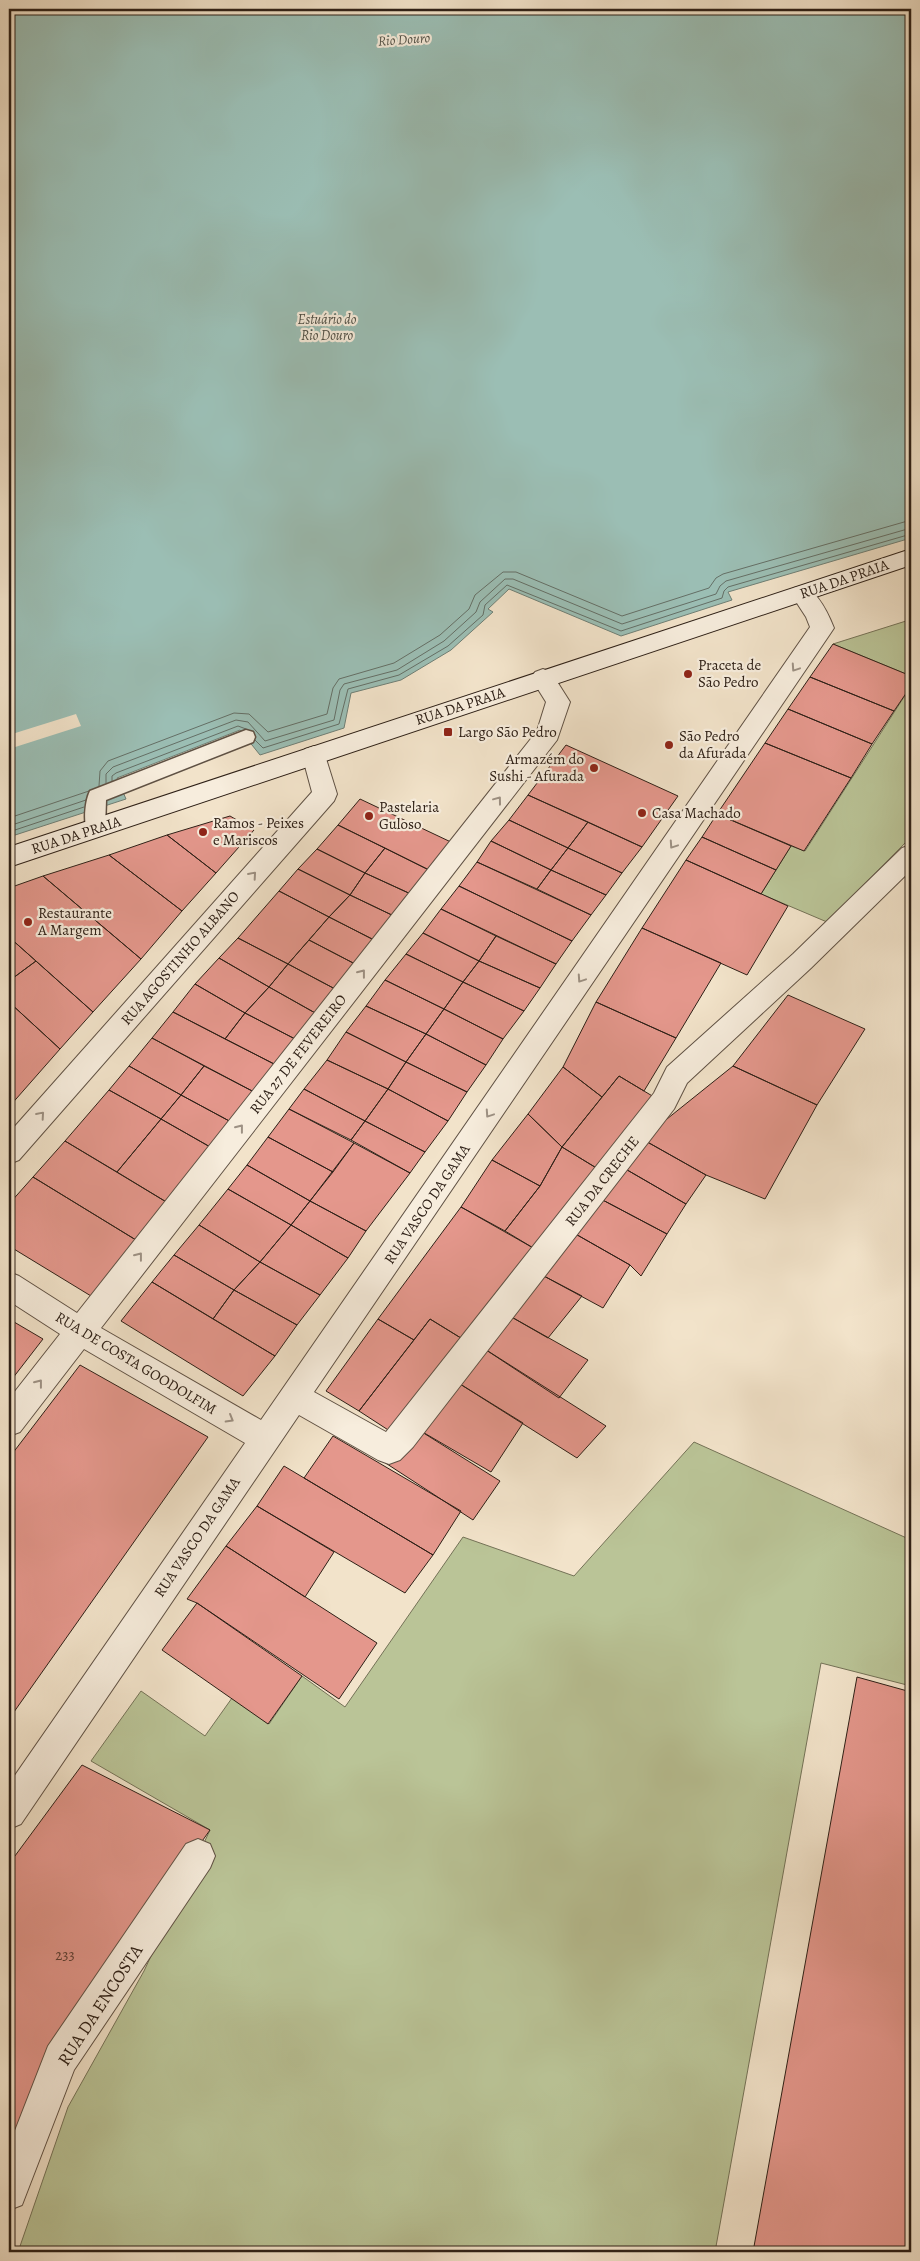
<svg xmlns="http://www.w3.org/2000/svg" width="920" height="2261" viewBox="0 0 920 2261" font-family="Alegreya,serif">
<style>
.green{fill:#bac497;stroke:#747257}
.water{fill:#9bbeb4;stroke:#6f7f75}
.pier{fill:#f2e3ca}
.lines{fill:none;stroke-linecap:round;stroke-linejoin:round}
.shore{stroke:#646f66;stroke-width:1}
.building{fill:#e4978c;stroke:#2e2017}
.lane-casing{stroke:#5f5144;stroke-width:3}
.street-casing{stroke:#5f5144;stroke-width:2}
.secondary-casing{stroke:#2e2017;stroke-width:2}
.lane{fill:#f7eddd;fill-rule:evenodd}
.street{fill:#f7eddd;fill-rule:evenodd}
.secondary{fill:#f7eddd;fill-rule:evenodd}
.oneway{stroke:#9d9184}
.poi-dot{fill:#8f2418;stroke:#f7eddd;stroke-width:2}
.labels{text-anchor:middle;stroke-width:4.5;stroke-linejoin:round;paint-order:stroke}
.far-water-label{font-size:14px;font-style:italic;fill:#4f4f46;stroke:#f7eddd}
.street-label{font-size:15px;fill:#2e2017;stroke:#f7eddd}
.poi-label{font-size:15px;fill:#2e2017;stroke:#f7eddd;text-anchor:start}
.near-number-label{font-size:15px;fill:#5c3e34}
.near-street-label{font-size:18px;fill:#2e2017;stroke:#f7eddd}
</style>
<rect width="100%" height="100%" fill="#f2e3ca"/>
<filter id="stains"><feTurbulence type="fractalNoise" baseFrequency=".004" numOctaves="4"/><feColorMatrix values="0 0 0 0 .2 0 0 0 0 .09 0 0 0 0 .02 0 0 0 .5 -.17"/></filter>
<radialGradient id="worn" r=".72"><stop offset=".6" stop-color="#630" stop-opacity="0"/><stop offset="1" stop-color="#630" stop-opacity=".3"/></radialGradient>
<path class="green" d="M906,621L911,627V676L833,644Z
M911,686V837L827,922L761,894L791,846L805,851Z
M694,1442L911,1540V1686L821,1663L715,2252H18L68,2107L144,1971L210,1830L91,1761L141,1691L205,1736L232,1698L269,1724L302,1676L345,1707L463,1537L574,1576Z"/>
<path class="water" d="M9,9H911V538L728,592L732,600L621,636L509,589L488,609L493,612L451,650L401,680L351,693L344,728L260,755L240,730L117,778L126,799L9,837Z"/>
<path class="pier" d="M76,714L81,726L9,749V735Z"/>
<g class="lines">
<path class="shore" d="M255,740L263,748L339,724L348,689L399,675L448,646L483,615L485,605L507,585L621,631L722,598L724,591L728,587L911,534
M112,781V776L116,773L238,726L246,729
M106,783V774L113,767L236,720L248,722L265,741L334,720L340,690L344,684L397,670L444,641L476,612L480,602L505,579H513L622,624L716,594L720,586L726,581L911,528
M99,786L100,771L108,761L234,713L249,714L268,732L327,714L333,688L339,679L394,663L440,635L469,609L475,595L503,572H516L622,616L709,588L716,578L723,574L911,520
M9,818L89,791
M9,826L86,800
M9,832L84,807"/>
</g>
<path class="building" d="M833,644L911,676V686L894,711L810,677Z
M810,677L894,711L872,744L788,709Z
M788,709L872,744L851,778L765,743Z
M765,743L851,778L804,851L717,814Z
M566,745L678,796L642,847L528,795Z
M528,795L588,822L568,848L509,820Z
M360,799L453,843L431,871L338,825Z
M717,814L791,846L776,870L702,837Z
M230,816L254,830L216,873L167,835Z
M509,820L568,848L551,870L491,841Z
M588,822L642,847L622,873L568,848Z
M338,825L385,848L365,873L317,849Z
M167,835L216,873L182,911L109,855Z
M702,837L776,870L761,894L686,860Z
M491,841L551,870L537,889L477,862Z
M385,848L431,871L413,895L365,873Z
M568,848L622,873L606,895L551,870Z
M317,849L365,873L350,895L298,869Z
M109,855L182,911L141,959L43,876Z
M686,860L788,906L747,975L642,928Z
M477,862L591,915L572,941L459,886Z
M298,869L350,895L329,917L279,891Z
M551,870L606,895L591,915L537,889Z
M365,873L413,895L396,917L350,895Z
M43,876L141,959L93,1012L9,937V888Z
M459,886L572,941L556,964L441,909Z
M279,891L329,917L288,964L238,938Z
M350,895L396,917L376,941L329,917Z
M441,909L496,936L479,961L423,933Z
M329,917L376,941L357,965L309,940Z
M642,928L721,963L676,1038L596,1002Z
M423,933L479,961L463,982L406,954Z
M496,936L556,964L540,988L479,961Z
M9,937L36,961L9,981Z
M238,938L288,964L269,987L219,958Z
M309,940L357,965L337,990L288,964Z
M406,954L463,982L444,1009L385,980Z
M219,958L269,987L245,1013L195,984Z
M36,961L93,1012L60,1049L9,1002V981Z
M479,961L540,988L524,1011L463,982Z
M288,964L337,990L317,1014L269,987Z
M385,980L444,1009L426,1034L366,1006Z
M463,982L524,1011L503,1039L444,1009Z
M195,984L245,1013L225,1039L173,1012Z
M269,987L317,1014L297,1040L245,1013Z
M788,995L865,1029L817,1105L733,1066Z
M9,1002L60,1049L9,1107Z
M596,1002L676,1038L644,1091L619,1076L602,1097L563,1067Z
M366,1006L426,1034L406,1062L346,1032Z
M444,1009L503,1039L486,1065L426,1034Z
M173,1012L278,1066L256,1093L152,1038Z
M245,1013L297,1040L278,1066L225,1039Z
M346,1032L406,1062L388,1089L327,1060Z
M426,1034L486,1065L467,1092L406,1062Z
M152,1038L204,1066L181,1095L129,1066Z
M327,1060L388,1089L365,1121L304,1089Z
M406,1062L467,1092L448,1121L388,1089Z
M129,1066L181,1095L161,1119L109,1090Z
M204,1066L256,1093L233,1123L181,1095Z
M733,1066L817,1105L765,1199L706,1175L642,1139Z
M563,1067L602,1097L562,1147L528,1114Z
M619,1076L659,1100L603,1172L562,1147Z
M304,1089L365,1121L351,1140L289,1109Z
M388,1089L448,1121L425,1152L365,1121Z
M109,1090L161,1119L117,1172L65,1141Z
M181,1095L233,1123L212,1148L161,1119Z
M289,1109L354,1143L333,1172L268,1137Z
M528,1114L562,1147L540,1186L492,1160Z
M161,1119L212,1148L168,1203L117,1172Z
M365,1121L425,1152L410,1173L351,1140Z
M268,1137L333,1172L310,1201L247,1165Z
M642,1139L706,1175L686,1204L622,1167Z
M65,1141L168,1203L136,1240L33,1177Z
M354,1143L410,1173L366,1231L310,1201Z
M562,1147L603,1172L535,1249L505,1231L540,1186Z
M492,1160L540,1186L505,1231L461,1207Z
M247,1165L310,1201L291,1225L228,1189Z
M622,1167L686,1204L667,1234L597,1197Z
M33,1177L136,1240L91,1296L9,1246V1204Z
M228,1189L291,1225L260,1262L199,1225Z
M597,1197L667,1234L641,1276L630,1265L572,1232Z
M310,1201L366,1231L348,1258L291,1225Z
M461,1207L535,1249L469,1343L430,1319L414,1340L378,1319Z
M199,1225L260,1262L234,1290L174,1255Z
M291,1225L348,1258L320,1295L260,1262Z
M572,1232L630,1265L603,1308L542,1275Z
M174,1255L234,1290L213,1319L152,1282Z
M260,1262L320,1295L297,1325L234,1290Z
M542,1275L582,1296L548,1338L508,1315Z
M152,1282L275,1356L243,1396L121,1321Z
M234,1290L297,1325L275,1356L213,1319Z
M508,1315L588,1360L559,1398L480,1346Z
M9,1319L43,1339L9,1383Z
M378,1319L414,1340L359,1411L326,1391Z
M430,1319L469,1343L399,1437L359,1411Z
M480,1346L606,1426L577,1458L452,1379Z
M80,1365L208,1437L9,1719V1458Z
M452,1379L523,1423L491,1472L414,1427Z
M414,1427L500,1481L473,1520L384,1462Z
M333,1436L461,1511L433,1555L304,1478Z
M284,1466L433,1555L405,1593L257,1506Z
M257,1506L334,1552L305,1597L226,1546Z
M226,1546L377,1643L339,1699L197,1603L187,1599Z
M197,1603L302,1676L268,1724L162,1650Z
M857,1677L911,1692V2252H753Z
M82,1765L210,1830L56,2046L9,2176V1864Z"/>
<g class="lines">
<defs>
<path id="lane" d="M246,730L253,732L255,737L253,742L106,800L105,828L102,833L95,835L88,833C83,823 85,801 90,791Z"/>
<path id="street" d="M802,586C818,591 828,613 834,628L830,634L314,1392L386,1432L654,1093L667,1067L793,954L902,848L911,845V870L811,968L687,1083L674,1109L413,1447L400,1460L389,1464L378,1460L299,1415L21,1824L9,1829V1784L245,1443L84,1349L20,1432L9,1436V1399L60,1334L9,1301V1272L19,1276L77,1313L537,731L546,702L531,678L535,672L543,669L551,672L570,702L557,740L101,1328L261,1420L810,627L806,617L791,594L794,588Z
M314,746L323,749L337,794L334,801L19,1160L9,1164V1133L312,792L302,755L305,749Z
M198,1839L210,1844L215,1856L210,1868L74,2070L22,2205L9,2210V2146L48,2046L186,1844Z"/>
<path id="secondary" d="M911,549V565L9,867V847Z"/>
</defs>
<use href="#lane" class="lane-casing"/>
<use href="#street" class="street-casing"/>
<use href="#secondary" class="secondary-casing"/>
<use href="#lane" class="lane"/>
<use href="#street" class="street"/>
<use href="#secondary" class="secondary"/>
</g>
<defs><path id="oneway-chevron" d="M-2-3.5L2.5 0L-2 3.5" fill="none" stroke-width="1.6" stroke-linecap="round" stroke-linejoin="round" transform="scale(1.25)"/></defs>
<g class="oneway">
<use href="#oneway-chevron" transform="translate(795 668) rotate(124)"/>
<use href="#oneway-chevron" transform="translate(498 800) rotate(-53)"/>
<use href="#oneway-chevron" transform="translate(673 845) rotate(124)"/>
<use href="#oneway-chevron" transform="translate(253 875) rotate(-49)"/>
<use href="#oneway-chevron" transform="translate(362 973) rotate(-52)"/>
<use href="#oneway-chevron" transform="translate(581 979) rotate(124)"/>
<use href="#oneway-chevron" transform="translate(489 1114) rotate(124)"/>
<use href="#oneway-chevron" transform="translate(41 1115) rotate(-49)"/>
<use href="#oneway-chevron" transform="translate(240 1128) rotate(-52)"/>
<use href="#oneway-chevron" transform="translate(139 1256) rotate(-52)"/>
<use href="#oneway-chevron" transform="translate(39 1383) rotate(-52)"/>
<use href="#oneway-chevron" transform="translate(230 1419) rotate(30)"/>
</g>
<g class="poi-dot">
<circle cx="688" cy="674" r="5"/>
<rect x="443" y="727" width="10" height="10" rx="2.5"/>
<circle cx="669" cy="745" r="5"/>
<circle cx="594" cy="768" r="5"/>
<circle cx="642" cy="813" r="5"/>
<circle cx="369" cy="816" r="5"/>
<circle cx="203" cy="832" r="5"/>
<circle cx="28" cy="922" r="5"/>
</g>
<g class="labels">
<g class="far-water-label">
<text transform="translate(404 39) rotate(-4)" y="5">Rio Douro</text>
<text x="327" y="324">Estuário do<tspan x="327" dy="16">Rio Douro</tspan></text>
</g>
<g class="street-label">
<text transform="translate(844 579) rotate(-19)" y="5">RUA DA PRAIA</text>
<text transform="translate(460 706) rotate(-18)" y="5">RUA DA PRAIA</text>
<text transform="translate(76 835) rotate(-18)" y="5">RUA DA PRAIA</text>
<text transform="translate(180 958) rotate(-49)" y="5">RUA AGOSTINHO ALBANO</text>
<text transform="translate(298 1054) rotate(-52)" y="5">RUA 27 DE FEVEREIRO</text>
<text transform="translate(602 1181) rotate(-52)" y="5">RUA DA CRECHE</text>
<text transform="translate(427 1204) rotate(-56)" y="5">RUA VASCO DA GAMA</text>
<text transform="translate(136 1363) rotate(31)" y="5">RUA DE COSTA GOODOLFIM</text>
<text transform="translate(197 1537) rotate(-56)" y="5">RUA VASCO DA GAMA</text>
</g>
<g class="poi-label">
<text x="698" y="670">Praceta de<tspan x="698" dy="17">São Pedro</tspan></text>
<text x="458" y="737">Largo São Pedro</text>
<text x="679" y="741">São Pedro<tspan x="679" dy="17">da Afurada</tspan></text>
<text x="584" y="764" text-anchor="end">Armazém do<tspan x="584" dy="17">Sushi - Afurada</tspan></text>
<text x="379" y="812">Pastelaria<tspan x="379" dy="17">Guloso</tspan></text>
<text x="652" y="818">Casa Machado</text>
<text x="213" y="828">Ramos - Peixes<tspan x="213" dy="17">e Mariscos</tspan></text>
<text x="38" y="918">Restaurante<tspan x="38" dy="17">A Margem</tspan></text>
</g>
<g class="near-number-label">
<text x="65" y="1960">233</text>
</g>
<g class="near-street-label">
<text transform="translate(100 2005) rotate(-57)" y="6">RUA DA ENCOSTA</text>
</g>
</g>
<rect width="920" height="2261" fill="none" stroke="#f2e3ca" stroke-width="30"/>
<rect x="10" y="10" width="900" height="2241" fill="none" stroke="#2e2017" stroke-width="2.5"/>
<rect x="15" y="15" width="890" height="2231" fill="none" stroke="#2e2017"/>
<rect width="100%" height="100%" filter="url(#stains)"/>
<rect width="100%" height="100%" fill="url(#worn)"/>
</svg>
